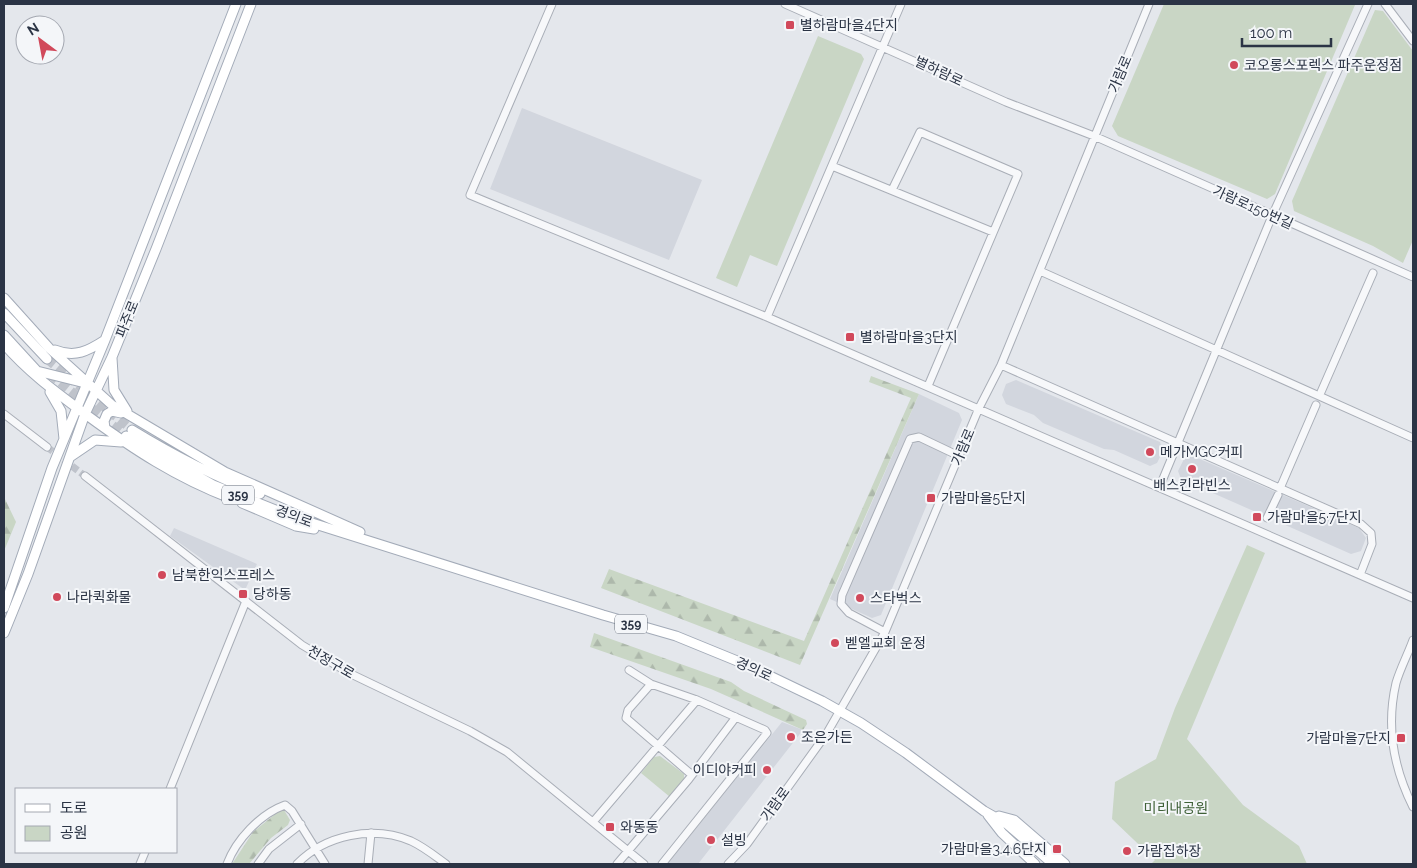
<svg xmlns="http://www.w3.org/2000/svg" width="1417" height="868" viewBox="0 0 1417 868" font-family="Raleway,'Noto Sans KR',sans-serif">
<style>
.built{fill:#d2d6de}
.forest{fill:url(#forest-firs)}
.park{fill:#c9d6c5}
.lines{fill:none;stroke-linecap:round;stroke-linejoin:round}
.minor-tunnel{stroke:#bfc3cb;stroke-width:7;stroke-dasharray:7 3.5;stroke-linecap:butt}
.major-tunnel{stroke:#bfc3cb;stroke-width:9;stroke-dasharray:9 4.5;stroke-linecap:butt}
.minor-casing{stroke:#a9aeb7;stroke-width:9}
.major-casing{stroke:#a3abb8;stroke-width:11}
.minor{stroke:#f7f8fa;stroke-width:7}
.major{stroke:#fff;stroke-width:9}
.poi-dot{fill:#d1495b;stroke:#f4f6f9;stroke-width:2}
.labels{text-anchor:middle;stroke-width:4;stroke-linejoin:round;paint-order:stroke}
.shield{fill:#f4f6f9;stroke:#676e7b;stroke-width:1}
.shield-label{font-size:12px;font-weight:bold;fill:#2b3445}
.poi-label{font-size:14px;fill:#2b3445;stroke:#f4f6f9;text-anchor:start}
.street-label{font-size:14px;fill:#2b3445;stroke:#f4f6f9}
.park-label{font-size:14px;fill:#3f6138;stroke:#f4f6f9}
</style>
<defs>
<pattern id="forest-firs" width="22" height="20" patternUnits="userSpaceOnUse" patternTransform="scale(1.25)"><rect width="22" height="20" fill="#c9d6c5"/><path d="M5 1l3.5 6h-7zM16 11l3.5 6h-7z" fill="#adb8ab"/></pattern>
</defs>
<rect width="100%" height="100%" fill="#e4e7ec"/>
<path class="built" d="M522,108L702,180L669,260L490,189Z
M1016,380L1160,442L1163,451L1157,463L1150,466L1114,450L1104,449L1043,423L1034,415L1006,404L1002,395L1006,384Z
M919,394L959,413L962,420L881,615L872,618L830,599Z
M1193,456L1359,528L1366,538L1361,551L1351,554L1181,479L1178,471L1184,459Z
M174,528L257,564L245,590L170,536Z
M782,722L803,730L698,864H667Z"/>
<path class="forest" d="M871,376L919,394L800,665L601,588L609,569L804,641L911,398L869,382Z
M4,497L16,522L4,551Z
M594,633L731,682L744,691L806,720L807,724L803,730L711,689L590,647Z
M284,810L290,820L288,825L271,838L249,864H232L253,832L279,811Z"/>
<path class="park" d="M1164,4L1355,5L1275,194L1267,199L1118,136L1112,126Z
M1375,10L1383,11L1413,51V240L1403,263L1373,246L1294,211L1292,201Z
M818,36L861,54L864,59L777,266L750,255L737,287L716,278Z
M1247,545L1265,553L1187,739L1243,805L1299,846L1307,864H1151L1155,860L1112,819L1115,782L1156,759L1175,708Z
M660,756L684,774V780L670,797L641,773L654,757Z"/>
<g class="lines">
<path class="minor-tunnel" d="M47,447L85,476"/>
<path class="major-tunnel" d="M47,359L132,430
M50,374L126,436"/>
<defs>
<path id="minor" d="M552,4L470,195L767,317L1413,598
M785,4L1006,102L1094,136L1413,277
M1385,4L1413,41
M832,166L993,232
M892,190L920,132L1018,174L928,386
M1040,271L1413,438
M767,317L901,4
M1001,365L1361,524L1371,533L1372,544L1360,575
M1321,392L1373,273
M4,414L47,447
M85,476L302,645L349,673L470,731L507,752L644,864
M1160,486L1272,216L1368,4
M1281,486L1316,405
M1267,518L1278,495
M885,632L849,613L841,604L842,595L910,439L919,437L959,456
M1413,640C1408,654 1400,669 1396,683C1386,726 1394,769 1413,807
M629,670L651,684L697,700L765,730L767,733L662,864
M651,684L628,710L626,718L692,775
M170,789L246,601
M593,822L697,700
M140,864L145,852
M227,864C236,840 260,814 285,805L292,811L325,864
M258,864L269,849L301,824
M297,864C325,835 373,825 411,841C424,847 435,856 446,864
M368,864L371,833
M617,864L689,779L736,717
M728,864L747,844L827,733L885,632L979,408L1001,365L1149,4"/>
<path id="major" d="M4,298L49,348L112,405L225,472L360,532
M4,313L47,359
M4,335L37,371L85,383
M4,344C29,373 57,393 88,416C133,449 177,478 230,498
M55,350C75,358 88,351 105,340
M112,358L114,390L127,411
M50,392L61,411L64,439
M105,428L104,421L107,414L112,411L121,413
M132,430C173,455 215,477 260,494
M126,436L213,485L293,517L603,615L676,636L747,665L822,701L861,723L906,753L984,811L1007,824L1053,864
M70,457L95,440L121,442
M242,503L296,526L314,529
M4,608L52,468L105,340L236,4
M4,633L28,574L85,414L112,357L156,249L251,4
M988,815L1002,833L1035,864
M999,816L1014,820L1065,864"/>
</defs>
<use href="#minor" class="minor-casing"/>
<use href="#major" class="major-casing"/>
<use href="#minor" class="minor"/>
<use href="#major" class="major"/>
</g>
<g class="poi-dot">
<rect x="785" y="20" width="10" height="10" rx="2.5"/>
<circle cx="1234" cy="65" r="5"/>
<rect x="845" y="332" width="10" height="10" rx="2.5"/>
<circle cx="1150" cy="452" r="5"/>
<circle cx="1192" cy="469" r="5"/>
<rect x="926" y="493" width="10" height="10" rx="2.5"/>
<rect x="1252" y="512" width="10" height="10" rx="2.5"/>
<circle cx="162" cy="575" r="5"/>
<rect x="238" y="589" width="10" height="10" rx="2.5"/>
<circle cx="57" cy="597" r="5"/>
<circle cx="860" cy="598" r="5"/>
<circle cx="835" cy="643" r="5"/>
<circle cx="791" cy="737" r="5"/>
<rect x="1396" y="733" width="10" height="10" rx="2.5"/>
<circle cx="767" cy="770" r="5"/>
<rect x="605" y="822" width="10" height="10" rx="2.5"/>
<circle cx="711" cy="840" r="5"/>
<rect x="1052" y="844" width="10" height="10" rx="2.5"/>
<circle cx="1127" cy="851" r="5"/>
</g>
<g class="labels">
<g class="shield">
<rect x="222" y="485.5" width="32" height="19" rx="4"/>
<rect x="615" y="614.5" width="32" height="19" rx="4"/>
</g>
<g class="shield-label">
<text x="238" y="499">359</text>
<text x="631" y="628">359</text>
</g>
<g class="poi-label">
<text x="800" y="30">별하람마을4단지</text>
<text x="1244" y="70">코오롱스포렉스 파주운정점</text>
<text x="860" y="342">별하람마을3단지</text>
<text x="1160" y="457">메가MGC커피</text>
<text x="1192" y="490" text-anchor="middle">배스킨라빈스</text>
<text x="941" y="503">가람마을5단지</text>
<text x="1267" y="522">가람마을5·7단지</text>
<text x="172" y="580">남북한익스프레스</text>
<text x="253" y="599">당하동</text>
<text x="67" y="602">나라퀵화물</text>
<text x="870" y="603">스타벅스</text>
<text x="845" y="648">벧엘교회 운정</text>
<text x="801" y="742">조은가든</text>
<text x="1391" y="743" text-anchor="end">가람마을7단지</text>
<text x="757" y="775" text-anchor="end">이디야커피</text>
<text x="620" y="832">와동동</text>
<text x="721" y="845">설빙</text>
<text x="1047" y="854" text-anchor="end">가람마을3.4.6단지</text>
<text x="1137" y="856">가람집하장</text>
</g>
<g class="street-label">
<text transform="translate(939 71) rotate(25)" y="5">별하람로</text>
<text transform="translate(1120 74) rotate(-67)" y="5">가람로</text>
<text transform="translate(1253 207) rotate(24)" y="5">가람로150번길</text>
<text transform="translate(127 319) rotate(-68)" y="5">파주로</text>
<text transform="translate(963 447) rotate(-67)" y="5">가람로</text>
<text transform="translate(294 516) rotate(20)" y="5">경의로</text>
<text transform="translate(331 662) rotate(30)" y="5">천정구로</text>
<text transform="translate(754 669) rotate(24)" y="5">경의로</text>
<text transform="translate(775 804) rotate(-54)" y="5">가람로</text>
</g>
<g class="park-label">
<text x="1176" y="813">미리내공원</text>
</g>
</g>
<rect width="1417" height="868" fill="none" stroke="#2b3445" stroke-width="10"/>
<rect x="15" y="788" width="162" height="65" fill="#f4f6f9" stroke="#a4a8b1"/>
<rect x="25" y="804" width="25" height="8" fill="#ffffff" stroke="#a4a8b1"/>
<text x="60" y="813" font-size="15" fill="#2b3445">도로</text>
<rect x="25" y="826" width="25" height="15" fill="#c9d6c5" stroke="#a4a8b1"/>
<text x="60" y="838" font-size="15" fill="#2b3445">공원</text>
<g transform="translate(40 40) rotate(328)"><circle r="24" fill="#f4f6f9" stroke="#a4a8b1"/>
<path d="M0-4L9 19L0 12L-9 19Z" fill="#d1495b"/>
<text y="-8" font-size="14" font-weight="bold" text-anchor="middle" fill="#2b3445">N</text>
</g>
<path d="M1242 38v8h89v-8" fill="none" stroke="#2b3445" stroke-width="2.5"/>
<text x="1250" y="38" font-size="15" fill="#2b3445" stroke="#f4f6f9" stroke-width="4" paint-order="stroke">100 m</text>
</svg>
